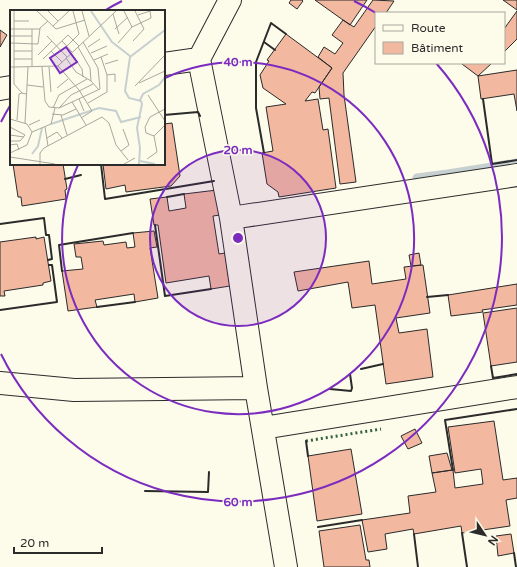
<svg xmlns="http://www.w3.org/2000/svg" width="517" height="567" viewBox="0 0 517 567" font-family="'Varela Round',sans-serif">
<style>
.lines{fill:none;stroke-linecap:round;stroke-linejoin:round}
.stream{stroke:#c7d0d0;stroke-width:9}
.building{fill:#f2b8a0;stroke:#2b2b2b}
.minor-casing{stroke:#2b2b2b;stroke-width:24}
.minor{stroke:#fdfbea;stroke-width:22}
.hedge{stroke:#34623c;stroke-width:3;stroke-dasharray:2 3;stroke-linecap:butt}
.wall{stroke:#2b2b2b;stroke-width:2}
.ring{fill:none;stroke:#7b2cbf;stroke-width:2}
.inset-river{fill:none;stroke:#c7d0d0;stroke-width:2}
.inset-road{fill:none;stroke:#a9a89e;stroke-width:1}
.view{fill:#7b2cbf;fill-opacity:0.15;stroke:#7b2cbf;stroke-width:2}
.inset-edge{fill:none;stroke:#2b2b2b;stroke-width:2}
.centre{fill:#7b2cbf;stroke:#fdfbea;stroke-width:2}
.ring-label{font-size:12px;text-anchor:middle;font-weight:bold;fill:#7b2cbf;stroke:#fdfbea;stroke-width:3;stroke-linejoin:round;paint-order:stroke}
</style>
<rect width="100%" height="100%" fill="#fdfbea"/>
<g class="lines">
<path class="stream" d="M417,178L448,174L517,163"/>
</g>
<path class="building" d="M291,0H302L303,1L297,9L289,3Z
M315,0H367L350,25Z
M373,0L394,1L386,13H376V26L343,73L344,95L356,182L340,184L329,98L320,99L319,87L332,68L318,57L324,47L335,54L343,43L332,35L343,20L354,27Z
M503,0H517V10Z
M517,11V39L504,52V29Z
M0,30L7,35L0,47Z
M286,34L332,68L315,93L312,92L305,101L318,99L323,130L328,129L336,188L279,197L278,192L267,184L262,153L273,151L266,107L286,104L263,88L260,75L269,61L267,60Z
M463,63H492L478,76L462,64Z
M517,70V111L514,94L481,99L478,76Z
M172,123L180,176L171,186L126,192L125,185L106,189L103,164H164V124Z
M13,164H63L67,189L65,190L66,199L22,206L21,197H18Z
M217,190L220,215L213,216L219,254L225,253L230,286L211,289L209,276L166,283L158,225H154L150,199L167,197L169,211L186,208L184,194Z
M154,231L157,247L150,248L158,298L135,302L134,294L95,300L97,307L68,311L62,271L83,269L81,257H76L74,244L103,241L104,245L126,242L127,248L135,247L133,233Z
M36,237V239L44,237L51,281L43,283V285L4,291L5,296H0V242Z
M419,253L421,265L411,266L409,255Z
M369,261L372,284L406,279L404,267L423,265L430,313L396,318L399,333L427,329L433,377L386,384L375,305L352,308L348,282L298,291L294,272Z
M517,284V305L482,310L483,312L451,316L448,295Z
M517,308V362L491,366L483,313Z
M494,421L503,480L517,478V498L506,500L510,526L462,533L461,526L414,534L413,529L385,534L387,549L368,552L362,520L410,513L408,496L436,492L432,473L453,470L455,488L483,484L481,469L455,473L448,427Z
M415,429L422,443L408,449L401,436Z
M351,449L362,514L317,521L308,456Z
M447,453L452,470L432,473L429,456Z
M360,525L366,560H369L370,567H324L319,531Z
M511,534L514,553L498,556L496,536Z"/>
<g class="lines">
<defs>
<path id="minor" d="M230,0L199,59L231,218L256,388L286,567
M164,64L199,59
M0,89L11,87
M231,218L517,175
M0,383L74,390L256,388
M263,428L517,387"/>
</defs>
<use href="#minor" class="minor-casing"/>
<use href="#minor" class="minor"/>
<path class="hedge" d="M306,441L381,429"/>
<path class="wall" d="M264,42L275,50
M483,99L492,164L517,160
M164,115L198,112L200,116
M264,153L256,108V62L271,23L286,34
M101,164L105,199L214,181
M65,179L81,175
M167,197L184,194
M0,224L44,218L46,235H49L52,259L48,260
M155,225L165,296L211,289
M62,271L59,245L133,233
M427,297L448,295
M97,307L135,302
M0,310L57,302L52,265H49
M491,366L493,378L517,374
M361,369L383,364
M330,389L351,391L352,388L350,374
M306,441L308,456
M453,470L445,420L517,409
M145,491L208,492L209,472
M318,527L362,520
M462,533L467,567
M414,534L418,567
M514,553L516,567"/>
</g>
<circle cx="238" cy="238" r="88" fill="#7b2cbf" fill-opacity=".12"/>
<g class="ring">
<circle cx="238" cy="238" r="88"/>
<path d="M165 78A176 176 0 1 1 78 165"/>
<path d="M1 122A264 264 0 0 1 11 104M104 11A264 264 0 0 1 122 1M354 1A264 264 0 0 1 376 13M436 63A264 264 0 1 1 1 354"/>
</g>
<g transform="translate(10 10)">
<rect width="155" height="155" fill="#fdfbea"/>
<path class="inset-river" d="M81,1L102,32L120,46M130,90L133,84L149,75L155,67M41,114L89,98L106,101L111,112L131,107M22,144L28,136L32,118M130,151L145,154M129,154L130,138L127,118L132,94L131,91L119,88L115,81L120,47L155,20"/>
<path class="inset-road" d="M27,1L46,19L75,10M38,1L48,11M72,1L79,26M114,1L122,17M103,4L109,24M128,5L140,1M4,11H19M43,16L59,1M0,19H30M105,19L118,7M0,26H22M37,26L57,47M52,31L62,42M123,31L134,19L125,1M0,33L28,34L30,18L38,11M108,33L122,17L141,8L140,1M57,36L69,24L63,1M68,37L80,58L81,71M78,37L90,29M4,41H22M41,41L52,52M61,43L72,59L73,67M81,43L97,36M28,45L42,31M56,48L66,62L81,71L89,80M4,49H22M33,49L58,25L69,36M84,50L98,44M95,54L108,50M48,56L69,80L82,101L71,108M0,57H4V1M22,57V19M32,57L35,91L39,97L49,98L61,85L83,74M39,57L41,82M97,65L105,64V72M129,73L155,61M17,75L33,77M125,76L155,45M47,78L58,69M16,84L12,83L4,74V57L48,56L106,1M138,85L155,111M69,89L74,101M62,92L76,115M78,93L97,82V65L91,47M43,98L49,85L77,69M49,98L90,79L88,58L73,32M42,104L53,105L66,99M51,105L57,125M0,109L17,114L22,122L17,135L0,143M7,110L9,84L12,83M15,113L18,57M19,115L30,110M0,117L15,125L10,131H0M35,117L38,136M22,122L41,114L45,98M0,125L14,127M144,126L136,123L135,117L140,107L155,99M37,128L47,122L52,128M0,135L7,134L9,140M111,141L119,135L113,119M0,147L45,154M137,149L147,142L144,126L155,115M30,154V143L34,138L92,107L99,113L106,135L118,150M114,154L125,148"/>
<path class="view" d="M56,37L67,52L50,63L40,48Z"/>
<rect width="155" height="155" class="inset-edge"/>
</g>
<circle cx="238" cy="238" r="6" class="centre"/>
<g class="ring-label">
<text x="238" y="66">40 m</text>
<text x="238" y="154">20 m</text>
<text x="238" y="506">60 m</text>
</g>
<rect x="375" y="12" width="130" height="52" fill="#fdfbea" stroke="#a9a89e"/>
<rect x="383" y="25" width="20" height="6" fill="#fdfbea" stroke="#a9a89e"/>
<text x="411" y="32" font-size="12" fill="#2b2b2b">Route</text>
<rect x="383" y="42" width="20" height="12" fill="#f2b8a0" stroke="#a9a89e"/>
<text x="411" y="52" font-size="12" fill="#2b2b2b">Bâtiment</text>
<g transform="translate(485 535) rotate(125)" stroke="#fdfbea" stroke-width="3" paint-order="stroke">
<path d="M0-3L7 15L0 10L-7 15Z" fill="#2b2b2b"/>
<text y="-6" font-size="11" font-weight="bold" text-anchor="middle" fill="#2b2b2b">N</text>
</g>
<path d="M14 547v6h88v-6" fill="none" stroke="#2b2b2b" stroke-width="2"/>
<text x="20" y="547" font-size="12" fill="#2b2b2b" stroke="#fdfbea" stroke-width="3" paint-order="stroke">20 m</text>
</svg>
